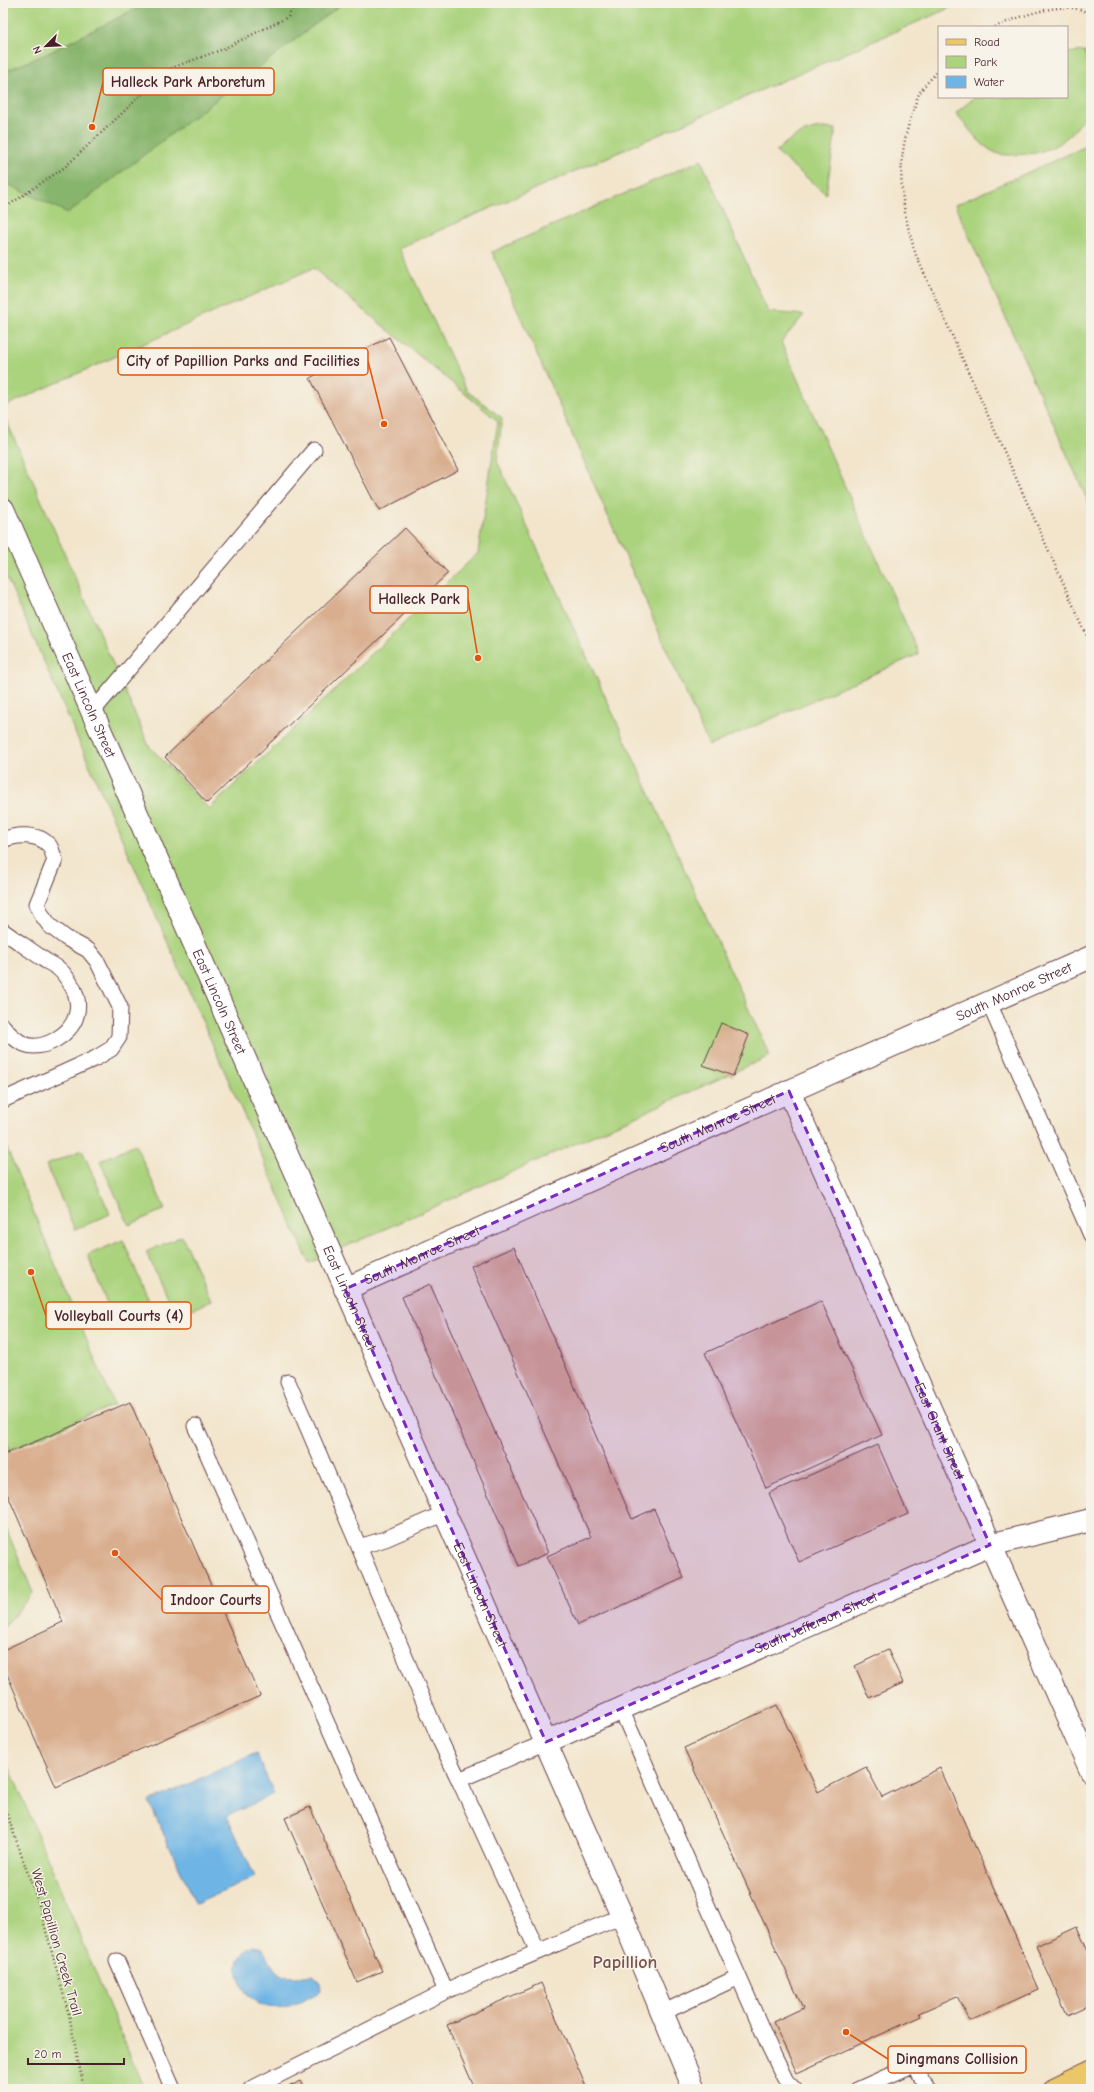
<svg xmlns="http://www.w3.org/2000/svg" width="1094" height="2092" viewBox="0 0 1094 2092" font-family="'Comic Neue',sans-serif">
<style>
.green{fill:#abd37e;stroke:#7a7954}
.forest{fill:#88b56d;stroke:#696a4c}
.water{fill:#6eb5e5;stroke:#5c6a88}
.building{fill:#d9ae8f}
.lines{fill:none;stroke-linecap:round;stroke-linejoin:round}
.lane-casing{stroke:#633d43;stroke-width:17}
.street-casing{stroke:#633d43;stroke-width:24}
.primary-casing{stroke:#633d43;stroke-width:24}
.path{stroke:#633d43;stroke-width:2.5;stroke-dasharray:1 3;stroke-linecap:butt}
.lane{stroke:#fff;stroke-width:15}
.street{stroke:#fff;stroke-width:22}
.primary{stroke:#eac769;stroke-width:22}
.marked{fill:#7b2cbf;fill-opacity:0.2;stroke:#7b2cbf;stroke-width:3;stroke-dasharray:8 5;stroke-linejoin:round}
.labels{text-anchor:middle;stroke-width:3;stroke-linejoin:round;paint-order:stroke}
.street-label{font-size:14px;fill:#4a1f2b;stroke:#f7f3e8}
.district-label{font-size:18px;font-weight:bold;fill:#7c514e;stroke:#f7f3e8}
.leader{fill:none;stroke:#e0560e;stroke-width:1.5}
.callout-dot{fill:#e0560e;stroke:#f7f3e8;stroke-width:1.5}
.callout{fill:#f7f3e8;stroke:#e0560e;stroke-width:1.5}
.callout-label{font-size:15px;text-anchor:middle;font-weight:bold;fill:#4a1f2b}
</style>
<rect width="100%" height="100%" fill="#f7f3e8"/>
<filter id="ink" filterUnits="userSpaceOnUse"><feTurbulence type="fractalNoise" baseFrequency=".025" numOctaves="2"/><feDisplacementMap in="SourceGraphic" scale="8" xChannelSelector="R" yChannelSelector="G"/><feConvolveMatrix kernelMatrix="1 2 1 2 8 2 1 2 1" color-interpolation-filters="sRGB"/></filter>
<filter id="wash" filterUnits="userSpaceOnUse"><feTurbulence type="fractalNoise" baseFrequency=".012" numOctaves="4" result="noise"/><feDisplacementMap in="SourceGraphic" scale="16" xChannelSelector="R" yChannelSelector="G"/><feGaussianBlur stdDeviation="0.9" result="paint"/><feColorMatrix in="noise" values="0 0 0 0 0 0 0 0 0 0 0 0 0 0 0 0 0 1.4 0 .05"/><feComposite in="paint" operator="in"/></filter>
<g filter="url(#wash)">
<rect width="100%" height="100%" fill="#f2e5cc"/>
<path class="green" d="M3,3H961L399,248L467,391L502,418L497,461L770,1056L309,1263L3,569V413L149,746L209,809L478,553L498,421L313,268L3,407Z
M1085,51C1088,65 1092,79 1091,93C1088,126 1059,151 1028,154C1018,154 1003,157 994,152C979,145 967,126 956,113L975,97H1067V53Z
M821,128L836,129L826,194L776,152C789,138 802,131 821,128Z
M1091,144V508L955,205Z
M701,160L768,312L804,315L781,342L919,654L709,746L492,252Z
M3,1139L114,1405L10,1450L3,1432Z
M135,1144L165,1209L129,1225L100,1161Z
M82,1150L110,1214L75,1230L46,1165Z
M182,1236L211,1301L176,1316L146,1252Z
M123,1240L151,1306L114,1321L88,1255Z
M3,1437L10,1452L3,1455Z
M3,1521L33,1593L3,1628Z
M3,1752L144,2089H3Z"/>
<path class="forest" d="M147,3H343L68,213L3,182V72L44,55Z"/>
<path class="water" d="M256,1753L274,1794L227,1816L255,1877L196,1904L149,1802Z
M253,1946L262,1948C266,1954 268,1960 272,1965C281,1981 297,1977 313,1975L320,1981L321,1991C305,2000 288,2010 269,2007C251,2005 235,1982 238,1964C239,1956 246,1950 253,1946Z"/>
<g id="blocks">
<path class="building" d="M389,337L458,470L379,511L310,378Z
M405,528L448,573L207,803L165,757Z
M721,1023L749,1035L733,1076L703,1065Z
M514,1247L632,1519L654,1509L684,1578L578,1625L547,1556L591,1537L471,1266Z
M430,1284L548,1553L519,1566L402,1297Z
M821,1301L882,1435L766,1488L705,1353Z
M130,1402L260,1696L56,1787L3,1665V1650L63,1622L3,1484V1455Z
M878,1445L908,1514L799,1562L769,1493Z
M888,1650L903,1683L869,1698L855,1666Z
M777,1705L818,1792L866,1767L882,1797L940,1768L1039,1989L970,2021L957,1996L919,2013L921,2016L797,2073L773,2022L803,2008L684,1748Z
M310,1807L382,1971L357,1982L285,1818Z
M1077,1927L1091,1958V2004L1067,2015L1036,1946Z
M541,1983L587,2089H475L447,2025Z
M301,2081L305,2089H284Z"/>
</g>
</g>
<g filter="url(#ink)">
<use href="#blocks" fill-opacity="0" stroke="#633d43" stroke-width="1"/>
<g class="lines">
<defs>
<path id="lane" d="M93,711L314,450
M3,840C16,834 38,833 49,845C52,849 53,856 55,860L37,904L42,915L50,926L66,938L88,950L97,961L120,1007L119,1037L111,1049L96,1058L3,1100
M3,931C17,941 32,951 46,961C52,964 59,968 63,973C73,985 81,1001 76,1016C71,1035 42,1052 24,1044C15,1040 8,1033 3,1026
M989,1003L1091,1235
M288,1382L359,1547
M195,1426L446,1991
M445,1513L385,1539L359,1547L439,1738L459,1780
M621,1709L770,2048L786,2081L794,2089
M538,1952L459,1780L546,1742
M117,1961L173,2089
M662,2013L738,1977
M251,2089L446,1991L622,1916
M859,2089L915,2064L927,2089"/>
<g id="street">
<path id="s1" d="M3,509L622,1916L694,2089"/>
<path id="s2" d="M789,1091L1091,1771"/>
<path id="s3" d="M345,1289L1091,957"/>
<path id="s4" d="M546,1742L990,1545L1091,1520"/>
</g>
<path id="primary" d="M1054,2089L1091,2071"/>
</defs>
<use href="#lane" class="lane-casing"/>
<use href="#street" class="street-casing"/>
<use href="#primary" class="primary-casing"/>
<path class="path" d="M995,27C1015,18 1051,5 1073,8C1079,9 1085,12 1091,13
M939,70C933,77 924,85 919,94C916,99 915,107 912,114C895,164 900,205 916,255L1091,645
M3,209L65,167L169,69L223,49L288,17L295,3
M3,372V378
M3,1803L39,1905L69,2015L84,2089"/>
<use href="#lane" class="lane"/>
<use href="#street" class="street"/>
<use href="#primary" class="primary"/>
</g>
</g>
<path class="marked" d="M789,1091L990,1545L546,1742L345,1289Z"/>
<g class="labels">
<g class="street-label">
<text dy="5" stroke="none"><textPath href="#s1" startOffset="214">East Lincoln Street</textPath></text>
<text dy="5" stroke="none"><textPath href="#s3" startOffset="732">South Monroe Street</textPath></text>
<text dy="5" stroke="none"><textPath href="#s1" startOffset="538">East Lincoln Street</textPath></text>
<text dy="5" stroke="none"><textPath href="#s3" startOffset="408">South Monroe Street</textPath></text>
<text dy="5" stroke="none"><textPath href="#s3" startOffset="84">South Monroe Street</textPath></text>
<text dy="5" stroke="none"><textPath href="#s1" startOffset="862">East Lincoln Street</textPath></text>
<text dy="5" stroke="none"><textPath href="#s2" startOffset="372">East Grant Street</textPath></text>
<text dy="5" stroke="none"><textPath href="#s1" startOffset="1186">East Lincoln Street</textPath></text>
<text dy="5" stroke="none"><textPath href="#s4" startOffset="295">South Jefferson Street</textPath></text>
<text transform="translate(57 1942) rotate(74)" y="5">West Papillion Creek Trail</text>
</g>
<g class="district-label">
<text x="625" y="1968">Papillion</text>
</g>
</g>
<path class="leader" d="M92 127L103 82M384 424L368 361M478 658L468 599M31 1272L46 1316M115 1553L162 1600M846 2032L888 2059"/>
<g class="callout-dot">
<circle cx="92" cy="127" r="4"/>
<circle cx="384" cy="424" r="4"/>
<circle cx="478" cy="658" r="4"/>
<circle cx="31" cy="1272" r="4"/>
<circle cx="115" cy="1553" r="4"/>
<circle cx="846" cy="2032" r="4"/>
</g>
<g class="callout">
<rect x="103" y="68" width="171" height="27" rx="4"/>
<rect x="118" y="348" width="250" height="27" rx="4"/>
<rect x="370" y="586" width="98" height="27" rx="4"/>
<rect x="46" y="1302" width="145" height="27" rx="4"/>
<rect x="162" y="1586" width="107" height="27" rx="4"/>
<rect x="888" y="2046" width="138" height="27" rx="4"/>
</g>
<g class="callout-label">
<text x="188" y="87">Halleck Park Arboretum</text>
<text x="243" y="366">City of Papillion Parks and Facilities</text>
<text x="419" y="604">Halleck Park</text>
<text x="119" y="1321">Volleyball Courts (4)</text>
<text x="216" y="1605">Indoor Courts</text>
<text x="957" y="2064">Dingmans Collision</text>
</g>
<rect width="1094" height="2092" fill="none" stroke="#f7f3e8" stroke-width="16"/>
<rect x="938" y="26" width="130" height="72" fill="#f7f3e8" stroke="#b29e9c"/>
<rect x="946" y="39" width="20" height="6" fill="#eac769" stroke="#b29e9c"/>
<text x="974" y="46" font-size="12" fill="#4a1f2b">Road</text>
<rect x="946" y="56" width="20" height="12" fill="#abd37e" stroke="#b29e9c"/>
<text x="974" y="66" font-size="12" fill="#4a1f2b">Park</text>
<rect x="946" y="76" width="20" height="12" fill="#6eb5e5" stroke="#b29e9c"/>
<text x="974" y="86" font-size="12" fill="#4a1f2b">Water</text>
<g transform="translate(46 46) rotate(246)" stroke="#f7f3e8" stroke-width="3" paint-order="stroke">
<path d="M0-3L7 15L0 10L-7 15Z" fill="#4a1f2b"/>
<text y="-6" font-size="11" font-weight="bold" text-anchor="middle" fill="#4a1f2b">N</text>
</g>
<path d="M28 2058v6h96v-6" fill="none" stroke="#4a1f2b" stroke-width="2"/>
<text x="34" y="2058" font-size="12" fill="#4a1f2b" stroke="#f7f3e8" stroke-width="3" paint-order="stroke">20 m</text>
</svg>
